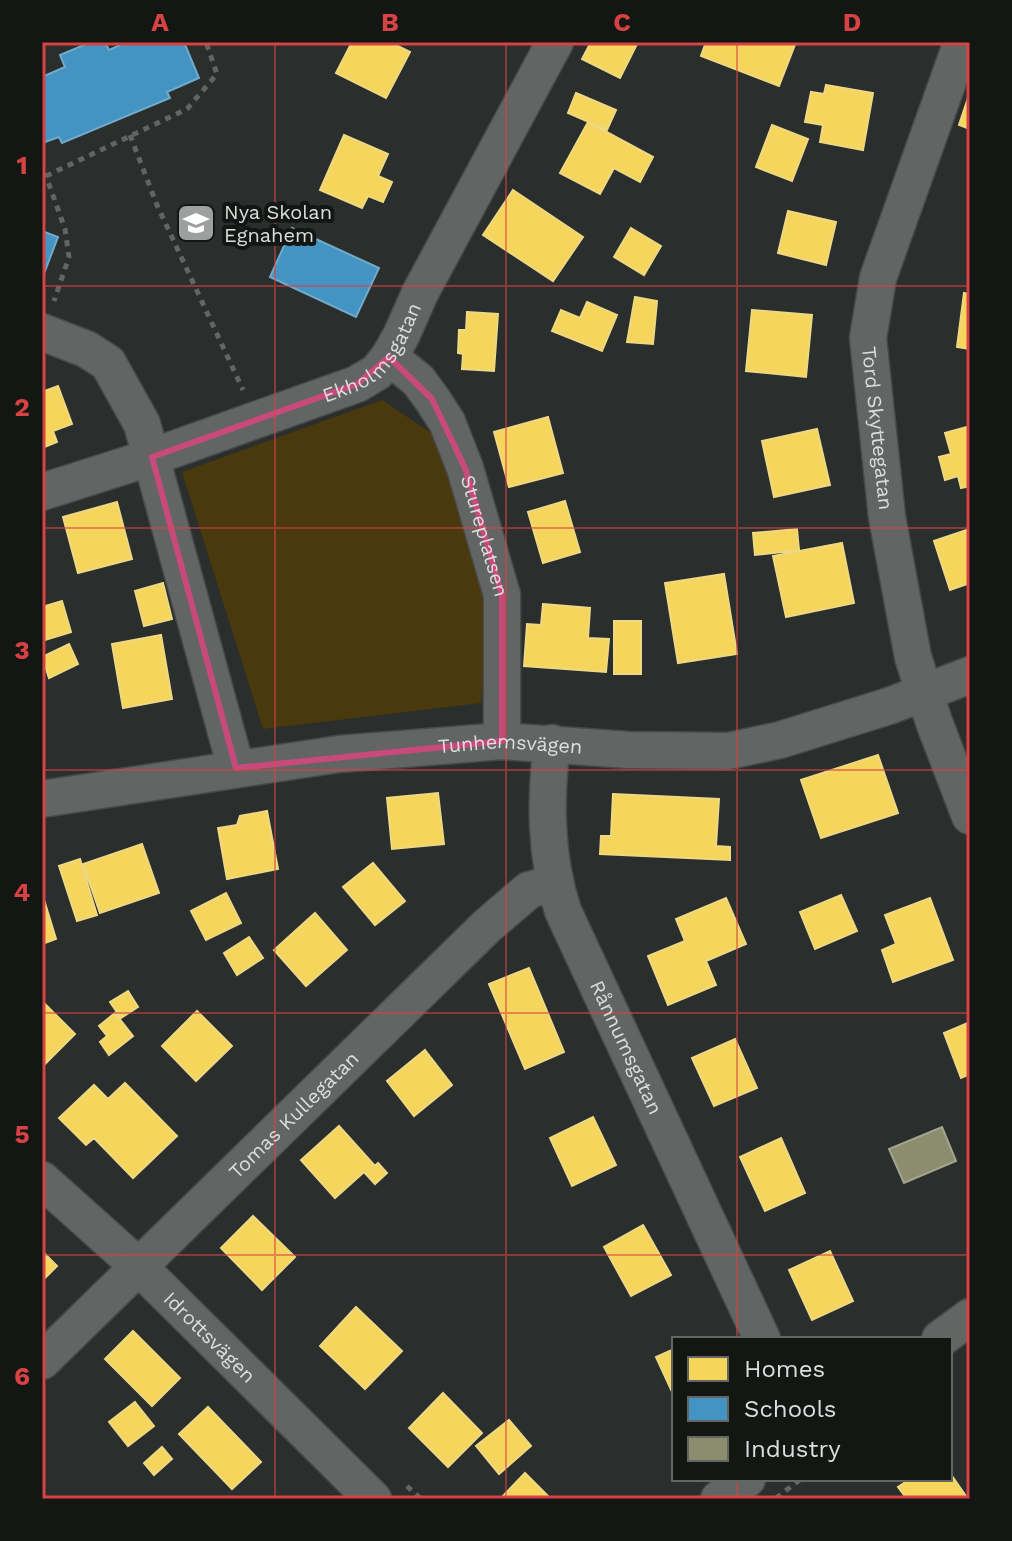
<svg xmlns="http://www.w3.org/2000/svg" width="1012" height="1541" viewBox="0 0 1012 1541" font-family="'Work Sans',sans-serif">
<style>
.green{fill:#49390d}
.homes{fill:#f6d55c;stroke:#eed882;stroke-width:2}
.schools{fill:#4393c3;stroke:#71aaca;stroke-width:2}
.industry{fill:#8c8c6e;stroke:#a4a58f;stroke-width:2}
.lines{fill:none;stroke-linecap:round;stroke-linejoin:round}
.minor-casing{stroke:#484a49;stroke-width:39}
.path{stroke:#626563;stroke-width:5;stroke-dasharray:6 6;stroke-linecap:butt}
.minor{stroke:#626563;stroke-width:36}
.marked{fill:none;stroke:#c84a7b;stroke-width:6;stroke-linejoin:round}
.grid{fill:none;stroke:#d74343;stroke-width:2;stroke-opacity:0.55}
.labels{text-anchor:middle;stroke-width:8;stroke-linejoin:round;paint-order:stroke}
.poi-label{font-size:20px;fill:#dbdedc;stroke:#141614;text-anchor:start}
.street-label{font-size:20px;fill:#dbdedc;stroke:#141614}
.neatline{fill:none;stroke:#d74343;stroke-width:3}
.grid-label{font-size:26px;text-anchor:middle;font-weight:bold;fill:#d74343}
</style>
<rect width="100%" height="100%" fill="#2a2e2c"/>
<path class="green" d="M382,400L443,441L489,609L481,703L263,729L182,472Z"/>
<path class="homes" d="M352,42H390L410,52L386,98L336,73Z
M591,42H638L620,78L582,59Z
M706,42H796L779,86L701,56Z
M826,85L873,93L863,150L820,142L823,125L805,122L811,92L824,94Z
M970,92V129L959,125Z
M576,93L616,110L607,130L568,113Z
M588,122L653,157L640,182L614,168L600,194L560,173Z
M772,125L808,139L792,181L756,167Z
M344,135L388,154L378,176L392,182L383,202L368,196L362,208L320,190Z
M513,190L583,237L553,281L483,235Z
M788,211L836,222L826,265L778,253Z
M631,228L661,246L644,275L614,257Z
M964,293L970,294V349L957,347Z
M635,297L657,301L653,344L627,342Z
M587,302L617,315L602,351L552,331L561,310L580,318Z
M752,310L812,315L806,377L746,371Z
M467,312L498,314L494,371L462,369L463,354L458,353L459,330H466Z
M58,386L72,424L53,431L57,442L42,448V392Z
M548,417L563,473L509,487L494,432Z
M970,426V486L961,488L958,476L945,480L939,457L951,454L945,433Z
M817,429L830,485L774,497L762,441Z
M565,501L580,552L543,563L528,512Z
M117,502L132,559L78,573L63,517Z
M797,529L799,550L755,555L753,533Z
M970,529V583L950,590L934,541Z
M842,543L854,603L786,617L773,556Z
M724,574L737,654L678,663L665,583Z
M163,583L172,619L144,626L135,591Z
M62,601L71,632L42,641V607Z
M543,604L590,608L588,638L609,639L606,672L524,666L527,624L541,625Z
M614,621H641V674H614Z
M161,635L172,699L123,708L112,644Z
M69,644L78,664L49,678L42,657Z
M878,755L898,813L821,838L801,780Z
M438,793L444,844L392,849L387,798Z
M613,794L719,799L716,846L730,847V860L600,854L601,836H611Z
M267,811L278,869L227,879L218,828L237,825L240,816Z
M142,844L159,893L100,913L83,864Z
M80,859L97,915L77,921L59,866Z
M373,863L405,901L375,925L343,887Z
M42,893L56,939L42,944Z
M226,893L241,923L206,940L191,911Z
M841,895L857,931L815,949L800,912Z
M726,898L746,944L706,961L716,985L668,1005L648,956L685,941L676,919Z
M930,898L953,960L893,982L882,950L896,944L885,915Z
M315,913L347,950L306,986L274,950Z
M249,937L263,958L237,975L224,953Z
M529,968L564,1052L525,1069L489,984Z
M128,991L138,1007L121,1018L110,1002Z
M42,1001L75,1034L42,1067Z
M197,1011L232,1046L196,1081L162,1046Z
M115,1013L133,1036L109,1055L100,1042L107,1036L99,1026Z
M970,1022V1074L961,1078L944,1033Z
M735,1039L757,1088L714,1106L692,1058Z
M425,1050L452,1085L414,1116L387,1081Z
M125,1083L177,1136L133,1178L94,1138L86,1145L59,1118L94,1085L108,1099Z
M593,1117L616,1165L572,1186L550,1138Z
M339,1126L375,1166L378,1163L387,1173L375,1184L364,1172L335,1198L301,1160Z
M781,1138L805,1193L765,1211L740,1157Z
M253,1216L295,1257L262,1290L221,1248Z
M643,1225L671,1275L631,1296L604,1247Z
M42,1251L57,1266L42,1281Z
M830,1251L853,1301L812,1320L789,1270Z
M356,1307L402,1351L365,1389L320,1346Z
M133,1331L180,1378L152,1406L105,1359Z
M674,1349V1396L656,1357Z
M443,1393L482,1433L448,1467L409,1428Z
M135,1402L154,1426L128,1446L109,1422Z
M208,1407L261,1462L232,1489L179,1434Z
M509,1420L531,1446L499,1474L476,1446Z
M162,1447L172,1459L154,1475L144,1463Z
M525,1473L551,1499H500Z
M950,1473L968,1499H907L898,1487L910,1479H950Z"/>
<path class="schools" d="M91,42H105L109,50L127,42H184L199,78L167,92L170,98L62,143L59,137L42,143V77L65,67L60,55Z
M292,228L379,268L356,317L270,277Z
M42,231L58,237L42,279Z"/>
<path class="industry" d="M942,1127L956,1161L904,1183L889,1149Z"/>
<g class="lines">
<defs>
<g id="minor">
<path id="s1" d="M962,42L878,278L868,338L887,517L913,657L934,722L970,816"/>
<path d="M42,332L86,349L108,363L142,424L236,768"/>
<path id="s2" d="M389,357L418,380L432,399L447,422L465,468L502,595V741"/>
<path id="s3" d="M42,492L152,457L357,384L377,372L389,357L401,336L420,293L555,42"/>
<path id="s4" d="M552,743C545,800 545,856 563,911L762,1339"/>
<path id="s5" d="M42,799L339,754L453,745L502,741L629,750L728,751L780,740L889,706L970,675"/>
<path id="s6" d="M42,1180L138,1266L373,1499"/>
<path d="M940,1339L970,1317"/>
<path id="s7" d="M42,1361L487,926L529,890L554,883"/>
<path d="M719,1499L747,1479"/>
</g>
</defs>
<use href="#minor" class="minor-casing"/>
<path class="path" d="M42,44L44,42
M130,135L157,205L243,390
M42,174L46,176L65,229L69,257L54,301
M46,176L187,109L217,74L206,42
M407,1486L421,1499
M776,1498L801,1479"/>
<use href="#minor" class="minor"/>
</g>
<path class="marked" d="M389,357L432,399L465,468L502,595V741L236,768L152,457L357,384Z"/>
<path class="grid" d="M275,42V1499M506,42V1499M737,42V1339M42,286H970M42,528H970M42,770H970M42,1013H970M42,1255H970M737,1479V1499"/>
<defs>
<symbol id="school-square" viewBox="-11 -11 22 22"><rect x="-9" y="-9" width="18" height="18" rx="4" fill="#9da09e" stroke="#141614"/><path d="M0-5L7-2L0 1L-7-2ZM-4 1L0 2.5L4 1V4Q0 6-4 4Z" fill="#fff"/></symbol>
</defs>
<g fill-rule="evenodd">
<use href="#school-square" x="174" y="201" width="44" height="44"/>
</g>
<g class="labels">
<g class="poi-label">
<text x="224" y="219">Nya Skolan<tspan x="224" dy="23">Egnahem</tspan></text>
</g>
<g class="street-label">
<text dy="7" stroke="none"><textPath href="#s3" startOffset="366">Ekholmsgatan</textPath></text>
<text dy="7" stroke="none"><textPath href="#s1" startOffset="402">Tord Skyttegatan</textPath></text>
<text dy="7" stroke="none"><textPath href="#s2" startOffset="208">Stureplatsen</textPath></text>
<text dy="7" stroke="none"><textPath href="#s5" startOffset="472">Tunhemsvägen</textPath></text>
<text dy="7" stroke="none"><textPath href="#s4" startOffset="320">Rånnumsgatan</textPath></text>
<text dy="7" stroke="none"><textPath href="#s7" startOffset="352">Tomas Kullegatan</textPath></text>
<text dy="7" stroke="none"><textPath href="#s6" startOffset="230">Idrottsvägen</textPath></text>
</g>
</g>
<rect width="1012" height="1541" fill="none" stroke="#141614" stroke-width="88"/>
<rect x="672" y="1337" width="280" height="144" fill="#141614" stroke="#646664" stroke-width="2"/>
<rect x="688" y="1357" width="40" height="24" fill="#f6d55c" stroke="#646664" stroke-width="2"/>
<text x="744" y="1377" font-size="24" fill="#dbdedc">Homes</text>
<rect x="688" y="1397" width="40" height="24" fill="#4393c3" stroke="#646664" stroke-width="2"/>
<text x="744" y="1417" font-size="24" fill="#dbdedc">Schools</text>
<rect x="688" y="1437" width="40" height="24" fill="#8c8c6e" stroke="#646664" stroke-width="2"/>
<text x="744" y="1457" font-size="24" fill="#dbdedc">Industry</text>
<rect x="44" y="44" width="924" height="1453" class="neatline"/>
<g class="grid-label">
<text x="160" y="31">A</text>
<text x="390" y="31">B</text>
<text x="622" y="31">C</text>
<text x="852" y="31">D</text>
<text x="22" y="174">1</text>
<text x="22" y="416">2</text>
<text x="22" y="659">3</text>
<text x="22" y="901">4</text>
<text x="22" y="1143">5</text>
<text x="22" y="1385">6</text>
</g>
</svg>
